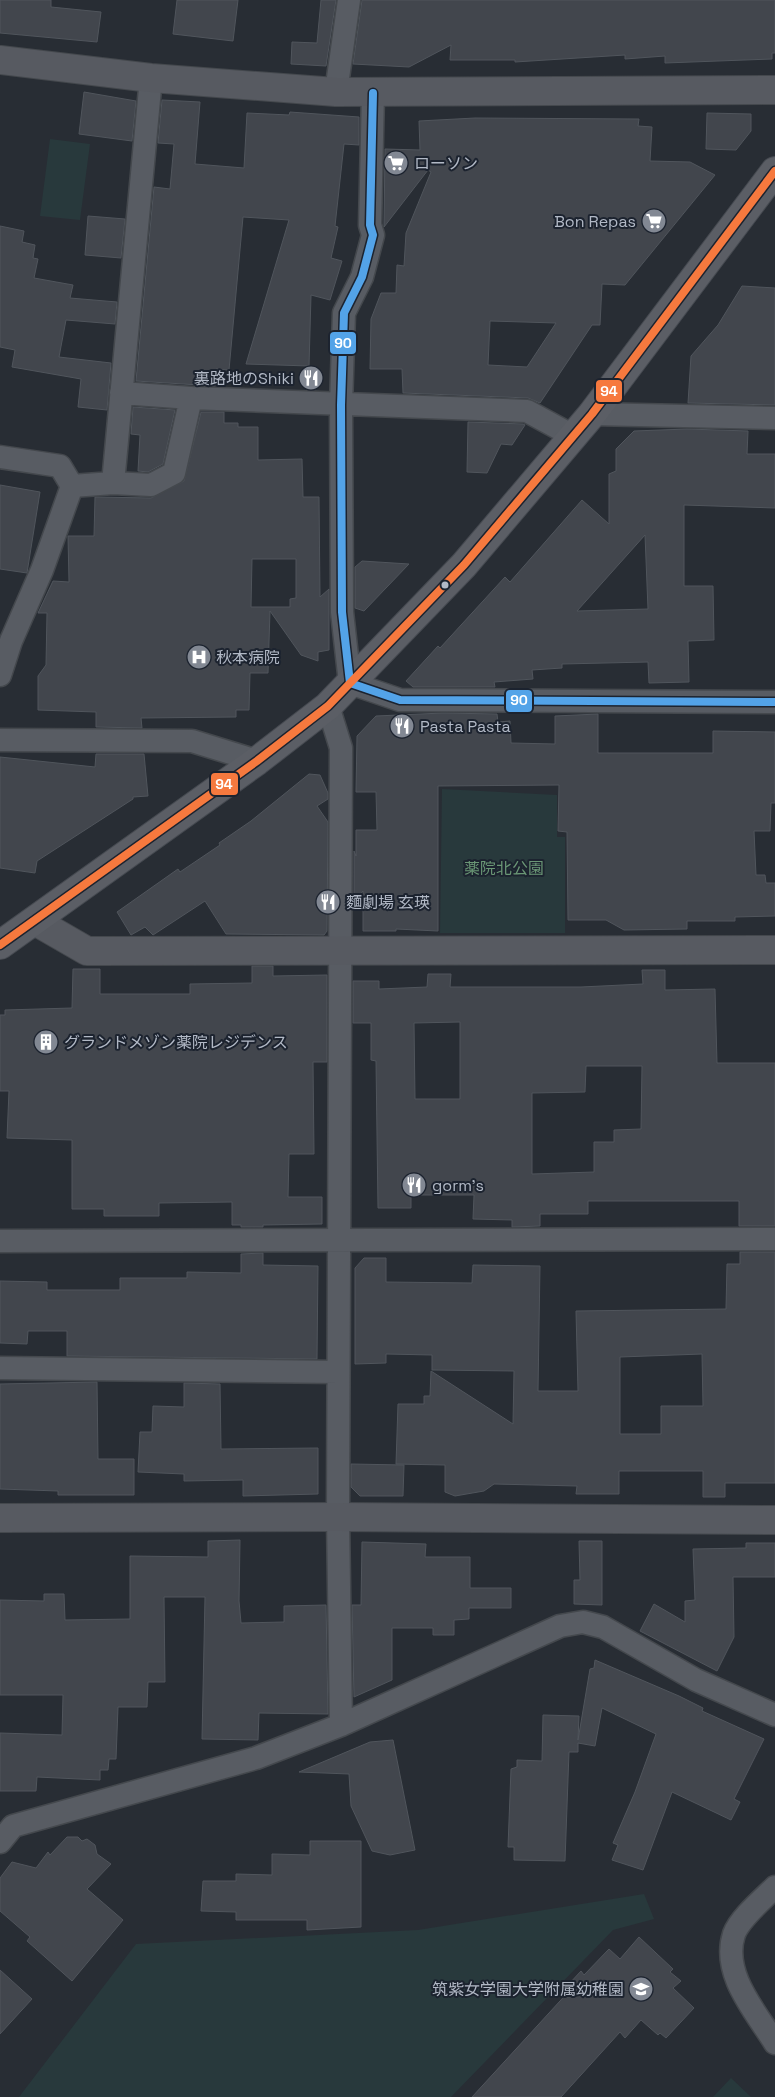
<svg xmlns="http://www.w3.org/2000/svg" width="775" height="2097" viewBox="0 0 775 2097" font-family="'Space Grotesk','Noto Sans JP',sans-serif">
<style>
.green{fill:#28393c}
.building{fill:#42464d;stroke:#50555c;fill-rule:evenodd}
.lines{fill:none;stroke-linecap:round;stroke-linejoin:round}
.street-casing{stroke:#44484d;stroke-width:25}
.secondary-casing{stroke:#44484d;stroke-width:30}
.primary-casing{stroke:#464a51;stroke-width:30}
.street{stroke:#585c63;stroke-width:22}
.secondary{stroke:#575a61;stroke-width:28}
.primary{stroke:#5b5e65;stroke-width:28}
.bus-1-casing{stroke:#1c232f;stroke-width:11}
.bus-2-casing{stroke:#1c232f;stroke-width:11}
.bus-1{stroke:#53a3e8;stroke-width:8}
.bus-2{stroke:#f6793e;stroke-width:8}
.bus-dot{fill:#b2b9c6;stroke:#1c232f;stroke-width:2}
.labels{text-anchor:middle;stroke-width:4;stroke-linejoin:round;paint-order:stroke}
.poi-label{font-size:16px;fill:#b2b9c6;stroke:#1c232f;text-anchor:start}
.park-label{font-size:16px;fill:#6a9675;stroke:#1c232f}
.line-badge{stroke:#1c232f;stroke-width:2}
.badge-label{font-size:14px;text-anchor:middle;font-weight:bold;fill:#fff}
</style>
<rect width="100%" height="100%" fill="#282d34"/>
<path class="green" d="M50,139L90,144L80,220L40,216Z
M442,789L557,795V837H565V933H440Z
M644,1894L654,1919L613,1930L451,2097H19L136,1944L418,1930Z
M731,2078L751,2097H713Z"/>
<path class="building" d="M0,0H51V7L101,12L97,42L0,33Z
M177,0H238L233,41L173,34Z
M321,0H336L326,66L291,64L292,42L317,43Z
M362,0H775V53H772V59L665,63V56L625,59V55L515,62V60H450L451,45L409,67L353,64Z
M84,92L136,101L132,141L79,134Z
M162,100L200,102L195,164L244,168L247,113L289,115L290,112L359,117V145L344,144L335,226L338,227L331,258L342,261L330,300L311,295L309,366L246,364L289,220L243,217L229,370L216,369L215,386L136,381L154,187L170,189L174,144L158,143Z
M707,113L751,114V131L736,150L706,149Z
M475,118L639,119L638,126L652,127L650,161L690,162L715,175L625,285L602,284L600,325H592L540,403L528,398L403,393L402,369H370L371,319L381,293H396L397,265L404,266L406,233L431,172L428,170L384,227L385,149L420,150L419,121ZM490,321L556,323L527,367L488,365Z
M88,216L125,219L121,258L85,255Z
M0,226L24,231L22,242L35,245L33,258L38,259L34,278L73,285L70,298L117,302L115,324L66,320L59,357L111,363L107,410L78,407L81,379L12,367L15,350L0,347Z
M742,286L775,288V405L688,403L691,356L718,325Z
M133,407L175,410L163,464L148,472L138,471L140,435L131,434Z
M201,412H224V423H238V427H258V460L302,459L303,497H319L320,597L329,589V650L318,652V661L301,655L270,611L268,673H250L249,710H236V717L141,718L142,728L96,727V712L38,710V676L46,665L47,613H38L53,581L69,582L68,536H94L95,497L151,498L184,481ZM252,559H296V598L290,599V607H251Z
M468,422L523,424L525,425L512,445L501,444L487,473L467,472Z
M687,429L748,431L747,454H775V508L684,505V586H713L714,640L688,641L689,682L649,683L648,662L562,664V668L532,670L533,679L494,682L495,687H413L406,681L438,646L440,648L505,577L510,582L582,500L609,524V474L616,471V449L634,431ZM645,535L648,609L577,611Z
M0,485L40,492L27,573L0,569Z
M362,561L409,564L364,611L355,608V567Z
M443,713L497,714L498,722L510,721L511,743L555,744V716L598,714V753H713V731L775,732V803H771L770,831H754L756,875H765L766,883H775V916L735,917V921H687V929L624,930L606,920H568L567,832L558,831L559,785L438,786V931L396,929V931H363V891L354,901V851L356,856V830H377L376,792H356L357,736L376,716Z
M96,754H144L148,796L133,797V799L37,861L35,873L0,868V757L95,767Z
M309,774L320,775L328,793V799L317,806L328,822L327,931L324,935L226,934L205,901L153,935L145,927L131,935L117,912L178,869L180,872L220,845L219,843L251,821Z
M252,966H273V976L327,975V1062H313L314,1154H289L288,1197H322V1224L263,1225V1227H241V1225H232V1202L159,1203V1216H104V1209H72V1140L7,1138L9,1091H0V1015H5V1010L72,1008L73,969H100V994H190V984L252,983Z
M642,970H665V990L715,989L717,1063H775V1226H739V1201H588V1214H540V1226L512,1227V1220L473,1219L474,1195H411V1208H378L376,1061L371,1060V1023H353V981H379V989L427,987L428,974H451L450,987H581L643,984ZM460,1022V1099H415L414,1023ZM586,1066H642L641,1129L614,1130V1142H594V1172L532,1174V1093L585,1092Z
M740,1252H775V1483H725V1497H703V1471H619V1494H576L577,1486L494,1484L484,1491L455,1496L445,1492V1465L396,1464L398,1404H424V1396H430L431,1371L513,1424L514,1371L432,1370V1355L386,1354V1363L355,1364V1268L364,1258H386V1282L472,1283L473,1265L540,1266L538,1391H578L576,1311L726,1309L727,1264H740ZM702,1354L703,1406H661V1434H620V1357Z
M263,1253V1265L318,1266L317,1359L67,1356V1331H28L27,1344L0,1343V1281L47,1282V1290H120V1278H187V1272L241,1273V1254Z
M97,1382L98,1459H134V1495H58V1491L0,1489V1384Z
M184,1383L220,1384L221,1449L318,1448V1494L243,1496V1480L184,1481V1474L138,1472L140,1432H152L153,1406L184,1407Z
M351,1464L404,1465L403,1496H360L351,1487Z
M240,1540L239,1601L241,1623L284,1622V1606L326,1605L328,1714L259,1713L258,1740L202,1739L205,1597H164L165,1682H148L147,1707H118L116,1759H109L108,1770H100V1780L37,1777L36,1791H0V1733L62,1735L63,1695H0V1600L44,1601V1594H64L65,1620L130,1619V1556L208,1557V1541Z
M579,1541H602V1605L574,1604V1580H580Z
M362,1542L426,1544L425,1557H470V1588H511V1608H469V1619L454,1620V1635H433V1628H392V1680L354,1697L352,1605H361Z
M746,1543H775V1577H733L734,1637L717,1671L640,1631L654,1604L685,1622V1601L695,1600L693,1549L746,1548Z
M595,1660L679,1696L703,1708L702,1711L764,1739L734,1799L740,1802L731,1820L672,1792L643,1870L612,1860L618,1845L613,1843L635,1792L656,1734L602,1708L595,1746L578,1743V1752H569L565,1861L514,1860V1847H508L511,1769L517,1767V1760L542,1761L543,1715L579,1716L578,1740L590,1669L594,1668Z
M393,1740L415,1850L390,1855L372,1851L351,1806L349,1774L299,1772L370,1742Z
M67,1837H78L82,1841L87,1839L95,1845L97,1854L111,1864L87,1889L123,1920L72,1981L27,1941L30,1937L0,1911V1878L12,1862L36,1868L48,1852L50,1855Z
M310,1841H361V1927L307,1930V1920H236V1912L201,1911L203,1881H236V1874L272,1875V1854L310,1855Z
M639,1937L673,1969L670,1972L681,1981L673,1988L694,2008L666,2038L660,2033L658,2035L641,2020L625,2038L620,2032L561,2097H472L571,1989L568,1985L581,1971L584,1975L609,1949L620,1959Z
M0,1970L32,1999L0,2034Z"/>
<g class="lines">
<defs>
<path id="street" d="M336,92L349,0
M373,93L370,225L373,235L362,277L344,313L341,405L342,612L350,683L400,700L775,702
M121,393L191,398
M592,414L775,418
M0,457L60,466L72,486
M113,483L151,78
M0,675L11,641L42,570L72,486L113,483L151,485L174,473L191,398L527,411L573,436
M328,706L341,748L338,1517L341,1725
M0,740L192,741L257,761
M0,1241L775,1239
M0,1368L338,1372
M0,1842L13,1826L256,1758L341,1725L560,1626L583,1622L603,1627L696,1680L775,1715
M775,1887C763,1899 740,1918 734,1934C721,1974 756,2012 775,2043"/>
<path id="secondary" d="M0,60L151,78L336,92L775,90
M35,921L87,951L775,950
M0,1518L338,1517L775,1520"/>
<path id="primary" d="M0,945L257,761L328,706L464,565L592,414L775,171"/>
</defs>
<use href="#street" class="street-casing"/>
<use href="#secondary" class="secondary-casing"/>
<use href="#primary" class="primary-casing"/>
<use href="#street" class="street"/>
<use href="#secondary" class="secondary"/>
<use href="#primary" class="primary"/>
<defs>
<path id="bus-1" d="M373,93L370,225L373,235L362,277L344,313L341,405L342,612L350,683L400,700L775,702"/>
<path id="bus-2" d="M0,945L257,761L328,706L464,565L592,414L775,171"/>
</defs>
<use href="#bus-1" class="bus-1-casing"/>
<use href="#bus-2" class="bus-2-casing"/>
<use href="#bus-1" class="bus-1"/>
<use href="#bus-2" class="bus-2"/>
</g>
<defs>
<symbol id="supermarket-disc" viewBox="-11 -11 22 22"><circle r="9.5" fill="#828893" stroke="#1c232f"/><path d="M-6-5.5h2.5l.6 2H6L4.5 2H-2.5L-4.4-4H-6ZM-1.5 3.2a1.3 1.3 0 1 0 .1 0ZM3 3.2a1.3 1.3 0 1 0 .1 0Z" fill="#fff"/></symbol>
<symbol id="restaurant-disc" viewBox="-11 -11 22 22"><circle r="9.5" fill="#828893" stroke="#1c232f"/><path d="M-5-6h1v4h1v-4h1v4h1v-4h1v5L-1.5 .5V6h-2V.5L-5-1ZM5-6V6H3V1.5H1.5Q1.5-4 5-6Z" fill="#fff"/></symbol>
<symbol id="hospital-disc" viewBox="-11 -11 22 22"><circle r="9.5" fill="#828893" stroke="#1c232f"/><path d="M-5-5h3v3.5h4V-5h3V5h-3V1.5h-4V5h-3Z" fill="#fff"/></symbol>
<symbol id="building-disc" viewBox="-11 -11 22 22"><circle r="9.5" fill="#828893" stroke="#1c232f"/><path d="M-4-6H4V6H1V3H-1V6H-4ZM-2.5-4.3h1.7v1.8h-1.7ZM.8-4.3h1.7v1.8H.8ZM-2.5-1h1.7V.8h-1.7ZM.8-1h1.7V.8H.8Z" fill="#fff"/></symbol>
<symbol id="school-disc" viewBox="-11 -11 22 22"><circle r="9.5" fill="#828893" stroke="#1c232f"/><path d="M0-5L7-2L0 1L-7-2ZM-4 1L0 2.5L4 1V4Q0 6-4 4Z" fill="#fff"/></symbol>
</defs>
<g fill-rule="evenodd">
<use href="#supermarket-disc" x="382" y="149" width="28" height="28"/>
<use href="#supermarket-disc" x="640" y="207" width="28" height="28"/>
<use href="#restaurant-disc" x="297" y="364" width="28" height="28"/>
<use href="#hospital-disc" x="185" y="643" width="28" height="28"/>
<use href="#restaurant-disc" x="388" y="712" width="28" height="28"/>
<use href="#restaurant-disc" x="314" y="888" width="28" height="28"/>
<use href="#building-disc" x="32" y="1028" width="28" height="28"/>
<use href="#restaurant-disc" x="400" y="1171" width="28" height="28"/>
<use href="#school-disc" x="627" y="1975" width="28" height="28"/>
</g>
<circle class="bus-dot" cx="445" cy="585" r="4.5"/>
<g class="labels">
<g class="poi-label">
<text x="414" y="169">ローソン</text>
<text x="636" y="227" text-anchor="end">Bon Repas</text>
<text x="294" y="384" text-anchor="end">裏路地のShiki</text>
<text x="216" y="663">秋本病院</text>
<text x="420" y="732">Pasta Pasta</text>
<text x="346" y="908">麵劇場 玄瑛</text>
<text x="64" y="1048">グランドメゾン薬院レジデンス</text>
<text x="432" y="1191">gorm's</text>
<text x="624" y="1995" text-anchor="end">筑紫女学園大学附属幼稚園</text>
</g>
<g class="park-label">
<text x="504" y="874">薬院北公園</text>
</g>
</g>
<g class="line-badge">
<rect x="329" y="331" width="28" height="24" rx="5" fill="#53a3e8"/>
<rect x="595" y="379" width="28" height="24" rx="5" fill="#f6793e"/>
<rect x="505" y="689" width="28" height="24" rx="5" fill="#53a3e8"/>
<rect x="210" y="772" width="29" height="24" rx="5" fill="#f6793e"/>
</g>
<g class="badge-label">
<text x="343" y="348">90</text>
<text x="609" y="396">94</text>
<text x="519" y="705">90</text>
<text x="224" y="789">94</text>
</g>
</svg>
